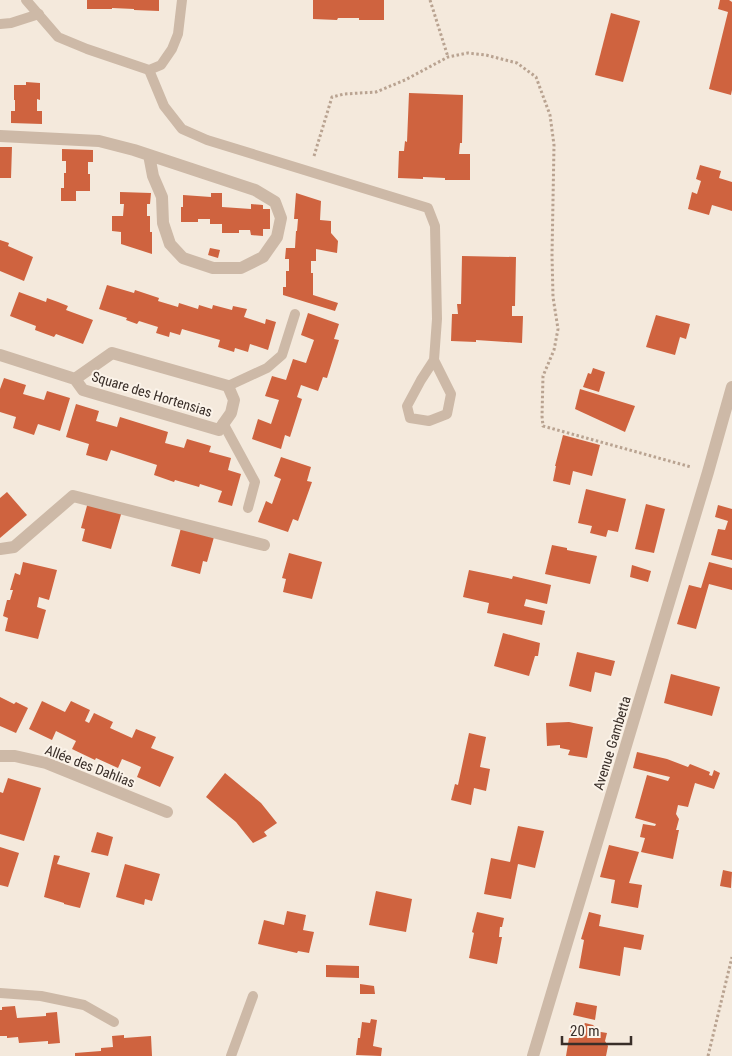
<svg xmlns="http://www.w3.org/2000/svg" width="732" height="1056" viewBox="0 0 732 1056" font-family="'Roboto Condensed',sans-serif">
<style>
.building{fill:#cf633f}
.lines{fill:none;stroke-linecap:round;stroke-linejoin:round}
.path{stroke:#b9a391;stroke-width:3;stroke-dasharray:2.5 2.5;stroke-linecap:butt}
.service{stroke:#cdb9a7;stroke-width:10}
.minor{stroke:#cdb9a7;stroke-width:12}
.labels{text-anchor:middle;stroke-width:4;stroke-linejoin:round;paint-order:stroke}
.street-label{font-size:14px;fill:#392e28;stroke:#fbf3e9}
</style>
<rect width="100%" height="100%" fill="#f4e9dc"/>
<g class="building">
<path d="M87,0H159V11L134,10V9L112,8V9H87Z"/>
<path d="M313,0H384V20H359V18H338L337,20L313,19Z"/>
<path d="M720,0H729L732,2V90L731,95L709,89L728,12L718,9Z"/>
<path d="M611,13L640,21L623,82L595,75Z"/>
<path d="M26,82L40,83V100L37,99V111H42V124L11,123V111H15V100H14V85H26Z"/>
<path d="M409,93L463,95L462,143H460L459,154H470V180H445V178L423,177V179L398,178L399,151H404L405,141L407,142Z"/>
<path d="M0,147H12L11,178H0Z"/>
<path d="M62,149L93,150V162H88V174H90V191H76V201H61V188H64V173H66V161H62Z"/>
<path d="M700,165L721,171L719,178L732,182V211L712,205L709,215L688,209L692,192L697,194L701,181L696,179Z"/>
<path d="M120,192L151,193L150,204H147V216H150V232H152V254L121,244V232L112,231V216H123L124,204H120Z"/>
<path d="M211,193H222V207L251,209V204L263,205V209H270V229H263V236L251,235L250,230H239V233H222V224H210V219H198V222H181V207H183V195L211,197Z"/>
<path d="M296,193L321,201L320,220L331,221V233L338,241L337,253L316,249V261H311V273H313V295L338,303L335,311L283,295V287H286V271H289V259H285L286,248H295L296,231H297L298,219H294Z"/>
<path d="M0,240L9,243L8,246L33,257L24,281L0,271Z"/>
<path d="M210,248L220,250L218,258L208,255Z"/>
<path d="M462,256L516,257L515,306H512V316H523L522,343L476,340V342L451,341L452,314H458L457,304H461Z"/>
<path d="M107,285L134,293L135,290L159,298L158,301L178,307L179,303L198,309L199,305L212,309L213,305L232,310L233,306L247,309L244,317L265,324L266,319L276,322L268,350L250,344L248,352L235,348L234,352L218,347L220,340L182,329L180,335L170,332L169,337L156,333L158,327L139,321L137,324L126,320L127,318L99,309Z"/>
<path d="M19,292L46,302L47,298L58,302L68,306L66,310L93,320L83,344L56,334L54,337L35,330L36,326L10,316Z"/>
<path d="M308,313L339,324L334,339L339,340L327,378L323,377L318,391L301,385L297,397L302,399L290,437L285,435L281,449L252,439L258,419L271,424L279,400L265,396L272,376L286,380L293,359L306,363L314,340L301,335Z"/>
<path d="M656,315L690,324L686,339L680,337L675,355L646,347Z"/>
<path d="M593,368L605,372L599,392L583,387L588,373L591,374Z"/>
<path d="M4,378L26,385L23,394L44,400L47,391L70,398L60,431L38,424L34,435L13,428L16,417L0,412V389Z"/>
<path d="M580,389L635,406L625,432L575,409Z"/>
<path d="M76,404L99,411L96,421L117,427L120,417L168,432L165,443L184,448L187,439L211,446L209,452L231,458L228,470L241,474L232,506L218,502L222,491L200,484L199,487L175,480L174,482L154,475L157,465L111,450L107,461L86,455L89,444L66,437Z"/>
<path d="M563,435L600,445L592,476L573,471L570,485L553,481L556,466H555Z"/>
<path d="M281,457L311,467L307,481L312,482L298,521L293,519L288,532L258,522L266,501L272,504L281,479L274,476Z"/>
<path d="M586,489L626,499L618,532L608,530L606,537L590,533L592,526L578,523Z"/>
<path d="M7,492L27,515L0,538V498Z"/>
<path d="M88,502L122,511L111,549L82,541L85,529L81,528Z"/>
<path d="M646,504L665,509L654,553L635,549Z"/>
<path d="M718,505L732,509V560L711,555L718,529L725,530L728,521L715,517Z"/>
<path d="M181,528L214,537L207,562L203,561L200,574L171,566Z"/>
<path d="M552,545L567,548V550L597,556L590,584L545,574Z"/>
<path d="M289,553L322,562L312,599L283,592L286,579L282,578Z"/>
<path d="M23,562L57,570L49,600L39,597L37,607L46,610L38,639L5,631L8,618L3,616L7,600H10L13,590H10L15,573L20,575Z"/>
<path d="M709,562L732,568V590L709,584L696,629L677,624L689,585L701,588Z"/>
<path d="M632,565L651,571L648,582L630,577Z"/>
<path d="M469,570L512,579L513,576L551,585L547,604L526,599L524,606L545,611L542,625L487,613L489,603L463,597Z"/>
<path d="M503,633L540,643L538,656H535L529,676L494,666Z"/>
<path d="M577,652L615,661L611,676L595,672L591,692L569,686Z"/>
<path d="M671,674L720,687L712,716L664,703Z"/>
<path d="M0,697L14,704L16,702L28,708L16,733L0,726Z"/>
<path d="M42,701L65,712L71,701L90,710L85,721L89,723L94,713L113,722L110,728L132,738L136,729L156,737L151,748L174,757L160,787L137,777L141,767L132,763L122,759L118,768L96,758L95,760L72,749L76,741L56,731L52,740L29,729Z"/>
<path d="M569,722L593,727L587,758L568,755L570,750L560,748V745L547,746L546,723Z"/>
<path d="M469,733L486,737L480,767L490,769L486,791L474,788L471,805L451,800L455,784L458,785Z"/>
<path d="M637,752L667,759L688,767L690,764L710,772L709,775L712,776L714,770L720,773L714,789L695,783L688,807L678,805L676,814L679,819L676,830H679L673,859L641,852L645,838L640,837L643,824L655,826L656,824L635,818L647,775L668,781L670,777L633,768Z"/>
<path d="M225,773L261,803L277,823L264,832L267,836L253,843L236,822L206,797Z"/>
<path d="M8,778L41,788L24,841L0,834V792L3,793Z"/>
<path d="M518,826L544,831L535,868L518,864L511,899L484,894L491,858L510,862Z"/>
<path d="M97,832L113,837L108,856L91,852Z"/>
<path d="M609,845L639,852L629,883L642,885L638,908L611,903L615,880L600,877Z"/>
<path d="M0,847L19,853L8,887L0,885Z"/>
<path d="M54,855L60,856L57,864L90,873L80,908L64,904V903L44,897Z"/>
<path d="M125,864L160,874L152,901L145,899L144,905L116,897Z"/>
<path d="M723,870L732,872L731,888L720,886Z"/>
<path d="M376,891L412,899L406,932L369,925Z"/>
<path d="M287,911L306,915L303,930L314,932L309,953L298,951L297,953L258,944L264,920L284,925Z"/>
<path d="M477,912L504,918L502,927H500L499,937H502L497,964L469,958L474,933L472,932Z"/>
<path d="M589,912L601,915L599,926L644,935L641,950L624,947L620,976L579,968L584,940L581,939Z"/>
<path d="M326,965L359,966V978L326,977Z"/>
<path d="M360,984L374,986L375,994H360Z"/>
<path d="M576,1002L597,1006L595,1020L573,1015Z"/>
<path d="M15,1006L17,1018L46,1016V1013L57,1012L60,1043L48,1044V1041L19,1043L18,1037L7,1038V1036H0V1010H2V1007Z"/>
<path d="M371,1019L377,1020L373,1046L382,1048L381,1056L356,1055L358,1038H360L362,1022L370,1023Z"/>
<path d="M585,1023L593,1025L596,1028L595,1031L607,1033L605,1041L608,1046L606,1056H566L571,1026L582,1028Z"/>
<path d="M124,1035V1038L151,1036L152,1056H75V1053L101,1051V1048L113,1047L112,1036Z"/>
</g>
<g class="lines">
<g class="path">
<path d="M430,0L448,57"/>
<path d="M314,156L332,97L344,94L376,92L405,80L448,57L468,53L486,55L517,63L536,77L550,115L554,145L552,255L553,297L558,329L554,350L543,376L542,416L543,426L691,467"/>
<path d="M708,1056L732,957"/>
</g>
<g class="service">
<path d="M26,0L58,37L87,49L149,70L161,65L172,49L178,34L182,0"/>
<path d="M0,24L11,23L39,14"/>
<path d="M149,70L164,106L182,129L207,140L428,208L435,226L437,319L434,360L421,380L407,406L410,418L429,421L447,414L451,394L434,360"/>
<path d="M228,386L267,368L282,355L295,314"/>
<path d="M223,423L255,482L248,508"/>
<path d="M0,993L41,996L84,1005L114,1022"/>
<path d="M231,1056L253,996"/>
</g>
<g class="minor">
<path d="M0,136L99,141L134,150L255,190L275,202L281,218L277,237L263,257L241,268H213L183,258L170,244L163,223L162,197L153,176L149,155"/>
<path d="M0,355L75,379L83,390L219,430L231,413L234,400L228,386L112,353L75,379"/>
<path d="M0,549L14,547L73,496L264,545"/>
<path d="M0,756H15L46,763L167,812"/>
<path d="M533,1056L708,472L732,387"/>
</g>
</g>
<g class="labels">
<g class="street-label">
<text transform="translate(152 394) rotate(17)" y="5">Square des Hortensias</text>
<text transform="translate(612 743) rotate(-73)" y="5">Avenue Gambetta</text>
<text transform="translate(90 766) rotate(21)" y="5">Allée des Dahlias</text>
</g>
</g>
<path d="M562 1036v8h69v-8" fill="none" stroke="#392e28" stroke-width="2.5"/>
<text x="570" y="1036" font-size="15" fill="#392e28" stroke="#fbf3e9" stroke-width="4" paint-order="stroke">20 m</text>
</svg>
